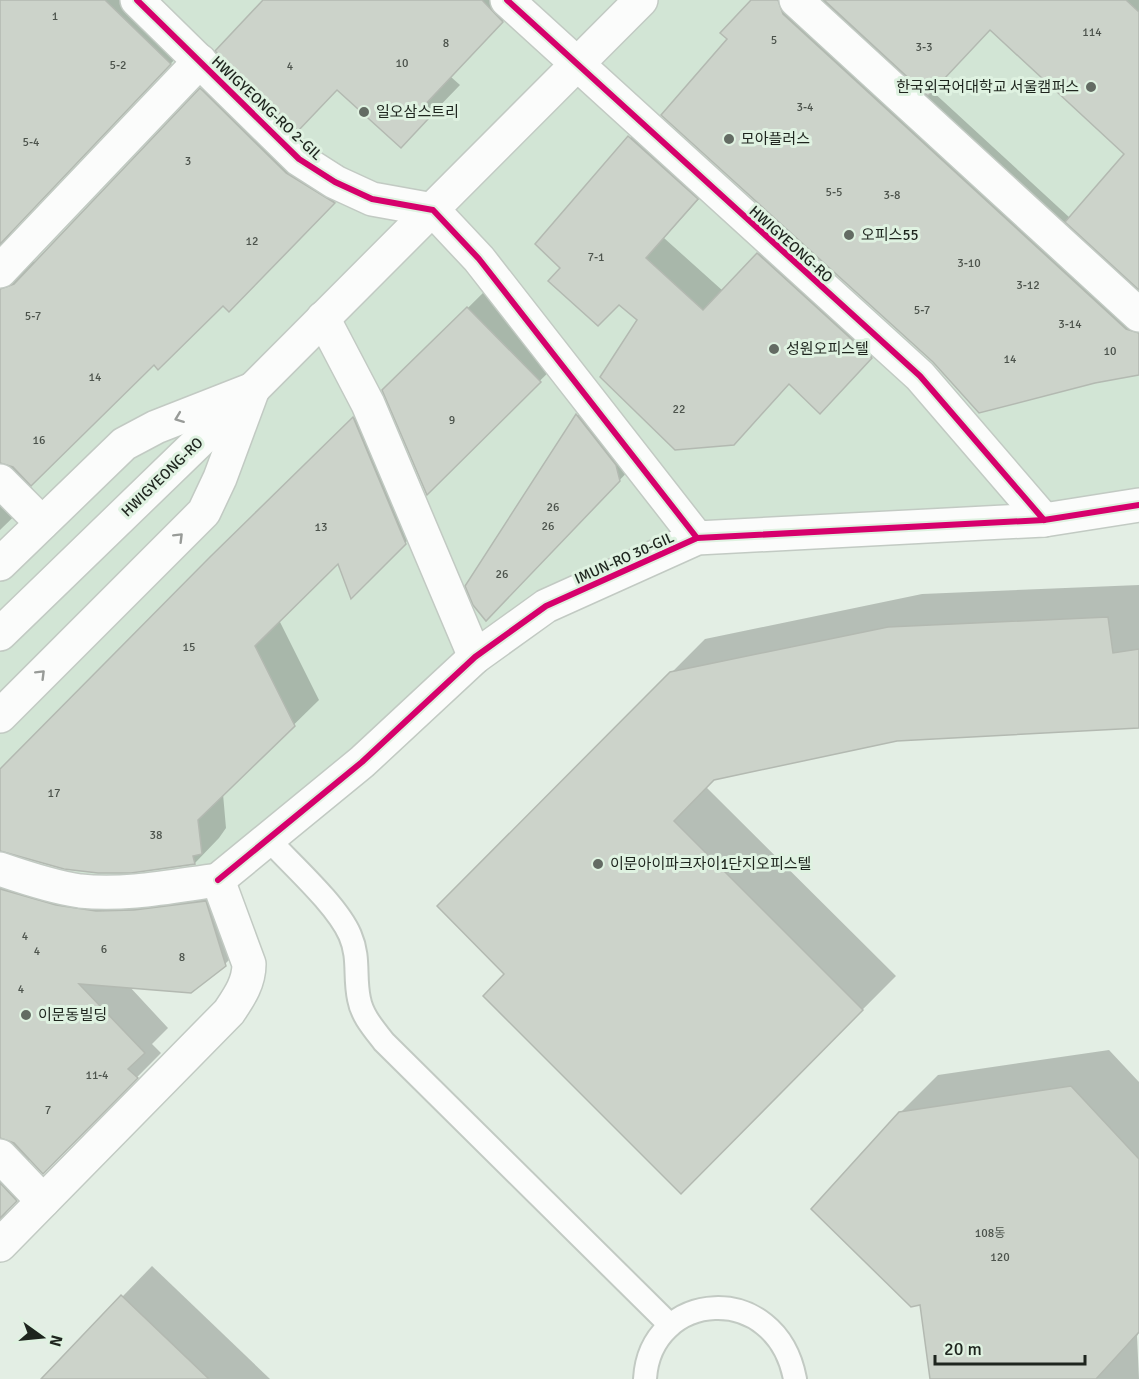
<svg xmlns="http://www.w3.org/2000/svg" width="1139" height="1379" viewBox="0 0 1139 1379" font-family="Signika,'Noto Sans KR',sans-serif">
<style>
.built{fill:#d2e5d5}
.shadow{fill:#0003;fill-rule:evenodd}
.building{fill:#ccd3ca;stroke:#b3b9b1;stroke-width:1.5}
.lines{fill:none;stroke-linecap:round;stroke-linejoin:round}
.service-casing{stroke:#c2cac3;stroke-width:26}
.minor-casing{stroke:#c2cac3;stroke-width:36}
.tertiary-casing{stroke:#c2cac3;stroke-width:36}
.secondary-casing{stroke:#c2cac3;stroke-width:36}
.service{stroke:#fbfcfb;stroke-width:22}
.minor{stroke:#fbfcfb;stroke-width:33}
.tertiary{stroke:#fbfcfb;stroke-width:33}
.secondary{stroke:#fbfcfb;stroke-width:33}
.cycleway-casing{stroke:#dff2e1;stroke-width:10}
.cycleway{stroke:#d6006c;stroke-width:6}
.oneway{stroke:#989b98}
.poi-dot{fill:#636b63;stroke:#dff2e1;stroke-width:2}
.labels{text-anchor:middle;stroke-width:6;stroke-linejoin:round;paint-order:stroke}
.number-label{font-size:12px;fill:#4c534c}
.poi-label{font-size:15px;fill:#1e251e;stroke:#dff2e1;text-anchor:start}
.street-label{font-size:15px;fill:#1e251e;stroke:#dff2e1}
</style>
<rect width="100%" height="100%" fill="#e3eee4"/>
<path class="built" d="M0,0H1139V489L1044,520L697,538L475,658L218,880L148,890L0,869Z"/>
<g class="shadow">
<path d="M0,0H157L196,37L12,231L7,240L22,264L38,261L227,64L312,147L359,176L254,285L223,304L154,363L30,485L37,494L0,530Z"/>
<path d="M265,0H523L451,77L460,85L401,146Z"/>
<path d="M753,0H1139V373L729,39ZM991,29L1127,154L1070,218L931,90Z"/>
<path d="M649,117L717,179L664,238L723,291L777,234L890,337L839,392L790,383L734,443L639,320L619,303L562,268L537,244Z"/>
<path d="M492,284L564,357L427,492L384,391Z"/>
<path d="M379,394L430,518L351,597L338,561L279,620L319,700L223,794L226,828L219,838L195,863L8,852L11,857L92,884L230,877L250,939L225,964L129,986L168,1028L152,1044L161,1053L43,1172L30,1159L28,1161L41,1175L11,1205L0,1223V770L236,532Z"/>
<path d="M594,399L636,463L503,602L467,587L578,415Z"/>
<path d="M1139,585V727L897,739L714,779L706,787L896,976L681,1192L506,974L439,906L705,639L922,594Z"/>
<path d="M1109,1050L1139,1082V1333L1137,1336L1139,1379H932L900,1113L938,1075Z"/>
<path d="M152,1266L270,1379H43Z"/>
</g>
<g class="building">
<path d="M0,0H105L171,64L0,244Z"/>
<path d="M263,0H482L503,22L420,110L429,118L401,148L337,90L298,131L215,51Z"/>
<path d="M751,0H778L783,14L1126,329L1139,333V375L1095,383L979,413L933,362L661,115L727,39L720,33Z"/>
<path d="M824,0H1126L1139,12V290L1065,222L1124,154L990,30L928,96Z"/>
<path d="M200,88L286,173L335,203L229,312L223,306L158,370L154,365L31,486L13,467L0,463V289L14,284Z"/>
<path d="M628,136L698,199L646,258L703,310L757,253L872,358L820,414L789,384L734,445L675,450L600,377L637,320L619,305L598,326L548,281L560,268L535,244Z"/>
<path d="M467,307L541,382L427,495L382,390Z"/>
<path d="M576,414L616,465L620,481L486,621L473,605L465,586Z"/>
<path d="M353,417L406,544L351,599L338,564L255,646L295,726L198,820L202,854L193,856L195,864L131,873H98L64,869L0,851V769L210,557Z"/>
<path d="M1108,617L1113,653L1139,649V728L897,741L714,780L674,821L863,1010L681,1194L483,996L504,974L437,906L670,672L888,627Z"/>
<path d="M0,889L56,905L96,911L134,910L206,901L226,966L191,993L79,984L145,1053L128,1069L138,1078L43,1174L14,1143L0,1138Z"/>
<path d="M1071,1086L1139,1159V1332L1096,1379H930L920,1305L911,1307L811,1209L899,1112Z"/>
<path d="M0,1183L17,1201L0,1218Z"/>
<path d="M121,1295L209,1379H41Z"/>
</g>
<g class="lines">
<defs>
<g id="service">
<path d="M269,840C292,865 337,905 350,935C360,958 354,976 359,999C362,1016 374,1029 384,1042L670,1325"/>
<path d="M645,1379C650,1290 776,1279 795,1379"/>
</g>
<g id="minor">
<path d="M137,0L299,159L335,182L372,199L433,210L479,259L697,538"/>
<path d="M507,0L920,376L1044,520"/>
<path d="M796,0L1139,315"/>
<path d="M0,271L200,61"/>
<path d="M323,318L368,404L475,657"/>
<path d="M0,481L42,523"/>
<path d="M0,869C26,878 53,887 80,891C126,896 173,886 218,880"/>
<path d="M218,880L362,762L475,657L546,606L697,538L1044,520L1139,505"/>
<path d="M0,1156L43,1201"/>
<path d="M0,1245L229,1012C239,997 249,983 249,964L218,880"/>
</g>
<g id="tertiary">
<path d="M0,564L124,444L156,427L253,389"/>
<path d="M0,716L204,512L220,478L253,389"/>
</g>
<path id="secondary" d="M0,634L253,389L641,0"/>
</defs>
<use href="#service" class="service-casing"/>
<use href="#minor" class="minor-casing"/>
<use href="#tertiary" class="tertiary-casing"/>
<use href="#secondary" class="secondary-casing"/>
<use href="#service" class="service"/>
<use href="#minor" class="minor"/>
<use href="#tertiary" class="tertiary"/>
<use href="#secondary" class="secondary"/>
<defs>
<g id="cycleway">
<path d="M137,0L299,159L335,182L372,199L433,210L479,259L697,538"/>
<path d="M507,0L920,376L1044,520"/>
<path d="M218,880L362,762L475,657L546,606L697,538L1044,520L1139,505"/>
</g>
</defs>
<use href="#cycleway" class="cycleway-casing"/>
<use href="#cycleway" class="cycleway"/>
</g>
<defs><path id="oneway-chevron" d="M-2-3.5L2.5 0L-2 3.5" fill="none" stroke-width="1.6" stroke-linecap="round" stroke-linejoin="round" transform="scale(1.5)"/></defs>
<g class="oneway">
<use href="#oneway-chevron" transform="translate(179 418) rotate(159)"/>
<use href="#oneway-chevron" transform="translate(179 537) rotate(-45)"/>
<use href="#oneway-chevron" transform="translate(41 674) rotate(-45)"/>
</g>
<g class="poi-dot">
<circle cx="1091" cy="87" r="6"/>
<circle cx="364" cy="112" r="6"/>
<circle cx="729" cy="139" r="6"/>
<circle cx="849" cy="235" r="6"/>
<circle cx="774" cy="349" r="6"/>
<circle cx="598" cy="864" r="6"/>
<circle cx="26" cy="1015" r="6"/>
</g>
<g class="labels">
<g class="number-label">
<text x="55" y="20">1</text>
<text x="1092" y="36">114</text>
<text x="774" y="44">5</text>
<text x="446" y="47">8</text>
<text x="924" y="51">3-3</text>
<text x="402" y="67">10</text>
<text x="118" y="69">5-2</text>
<text x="290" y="70">4</text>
<text x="805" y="111">3-4</text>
<text x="31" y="146">5-4</text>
<text x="188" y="165">3</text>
<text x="834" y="196">5-5</text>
<text x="892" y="199">3-8</text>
<text x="252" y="245">12</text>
<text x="596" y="261">7-1</text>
<text x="969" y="267">3-10</text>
<text x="1028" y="289">3-12</text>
<text x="922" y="314">5-7</text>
<text x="33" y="320">5-7</text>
<text x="1070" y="328">3-14</text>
<text x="1110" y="355">10</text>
<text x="1010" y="363">14</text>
<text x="95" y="381">14</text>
<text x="679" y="413">22</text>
<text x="452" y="424">9</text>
<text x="39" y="444">16</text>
<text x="553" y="511">26</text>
<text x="548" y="530">26</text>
<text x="321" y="531">13</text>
<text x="502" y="578">26</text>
<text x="189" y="651">15</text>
<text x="54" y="797">17</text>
<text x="156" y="839">38</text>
<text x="25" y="940">4</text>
<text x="104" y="953">6</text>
<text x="37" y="955">4</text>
<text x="182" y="961">8</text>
<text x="21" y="993">4</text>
<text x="97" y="1079">11-4</text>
<text x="48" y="1114">7</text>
<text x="990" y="1237">108동</text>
<text x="1000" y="1261">120</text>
</g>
<g class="poi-label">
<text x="1079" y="92" text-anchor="end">한국외국어대학교 서울캠퍼스</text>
<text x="376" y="117">일오삼스트리</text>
<text x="741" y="144">모아플러스</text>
<text x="861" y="240">오피스55</text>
<text x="786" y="354">성원오피스텔</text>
<text x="610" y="869">이문아이파크자이1단지오피스텔</text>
<text x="38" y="1020">이문동빌딩</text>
</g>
<g class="street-label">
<text transform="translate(267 108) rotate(43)" y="5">HWIGYEONG-RO 2-GIL</text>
<text transform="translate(791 244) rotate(42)" y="5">HWIGYEONG-RO</text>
<text transform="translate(162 477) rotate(-44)" y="5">HWIGYEONG-RO</text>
<text transform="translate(624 558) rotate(-24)" y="5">IMUN-RO 30-GIL</text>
</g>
</g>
<g transform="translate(42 1337) rotate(105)" stroke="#dff2e1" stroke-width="4.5" paint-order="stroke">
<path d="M0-4.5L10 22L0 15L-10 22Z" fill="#1e251e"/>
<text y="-9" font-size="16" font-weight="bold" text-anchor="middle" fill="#1e251e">N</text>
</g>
<path d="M935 1355v9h150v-9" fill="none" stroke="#1e251e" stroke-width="3"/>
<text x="944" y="1355" font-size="18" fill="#1e251e" stroke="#dff2e1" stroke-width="4.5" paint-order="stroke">20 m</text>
</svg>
